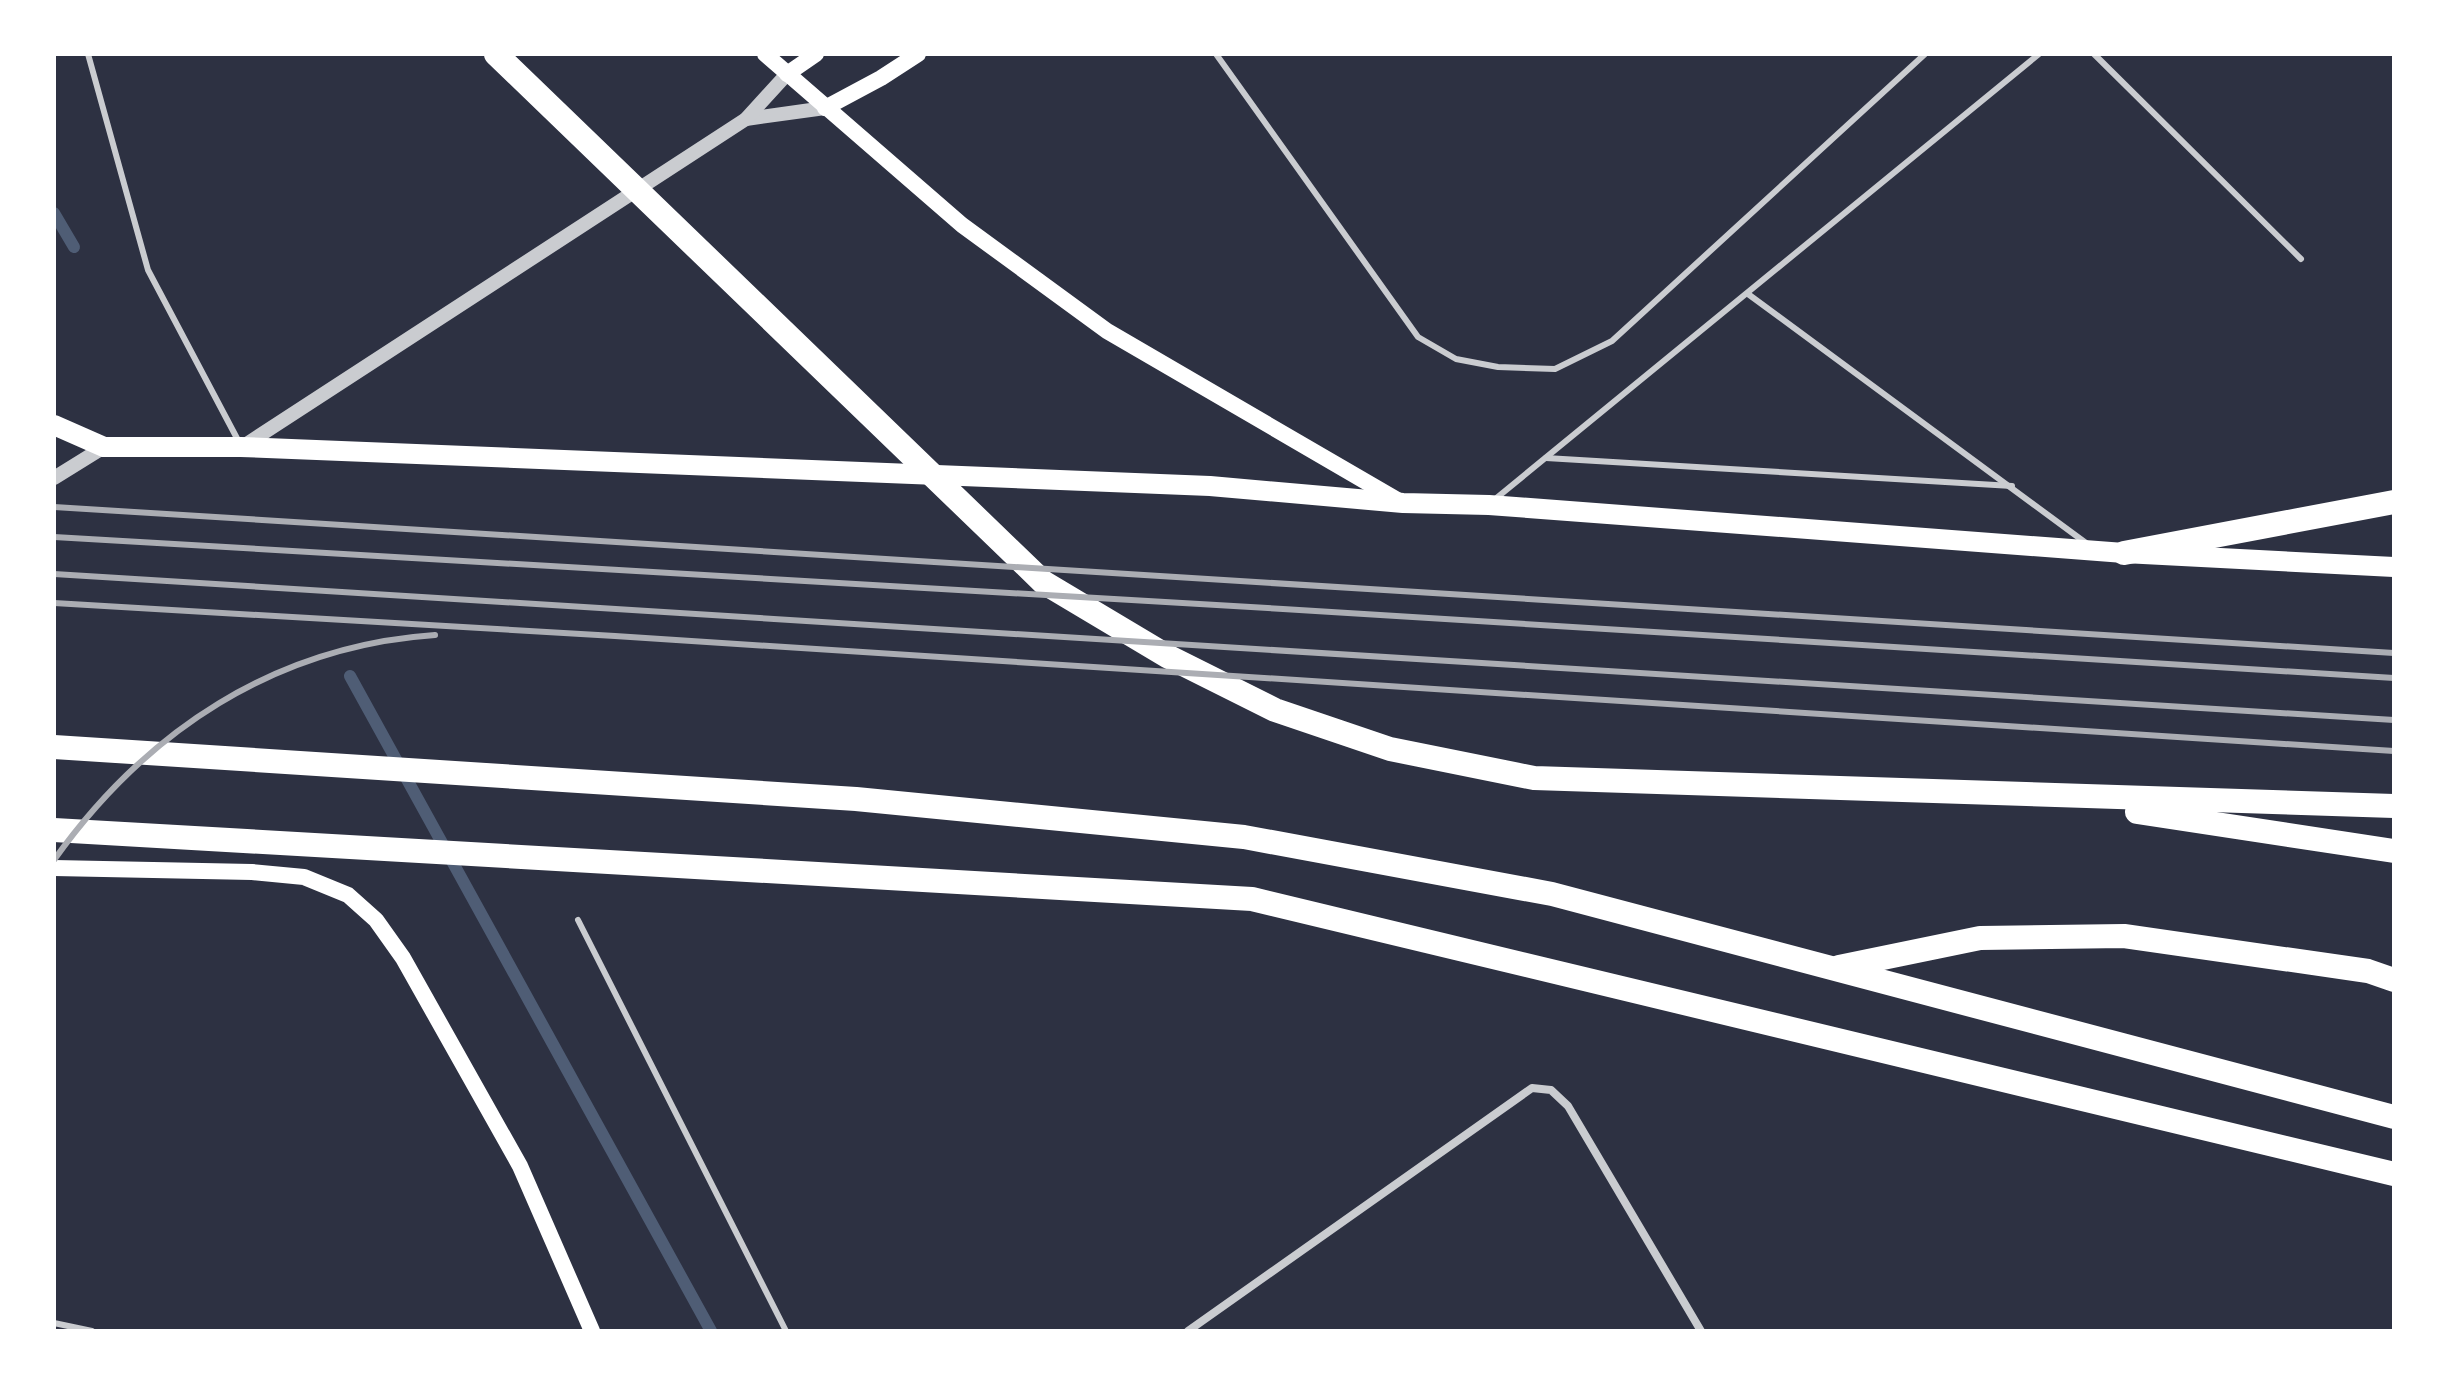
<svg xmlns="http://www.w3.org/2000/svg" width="2448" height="1385" viewBox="0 0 2448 1385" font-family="Jost,sans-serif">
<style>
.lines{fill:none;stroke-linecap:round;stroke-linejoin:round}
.stream{stroke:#4f5d75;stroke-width:12}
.service{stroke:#caccd0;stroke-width:6}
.minor{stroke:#caccd0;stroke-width:8}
.tertiary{stroke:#caccd0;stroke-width:14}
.secondary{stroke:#fff;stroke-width:16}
.primary{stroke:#fff;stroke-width:20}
.motorway{stroke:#fff;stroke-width:24}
.rail{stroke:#abadb3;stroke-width:6}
</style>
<rect width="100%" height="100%" fill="#2d3142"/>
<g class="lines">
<g class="stream">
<path d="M54,213L74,247"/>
<path d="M350,676L711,1331"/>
</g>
<g class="service">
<path d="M88,54L148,270L240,444"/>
<path d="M1216,54L1418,337L1456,359L1498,367L1555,369L1612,341L1925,54"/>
<path d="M2094,54L2301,259"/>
<path d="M1748,294L2086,543"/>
<path d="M1546,458L2012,486"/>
<path d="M1494,500L2039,54"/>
<path d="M578,920L786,1331"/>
<path d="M54,1323L92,1331"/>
</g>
<path class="minor" d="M1188,1331L1532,1088L1551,1090L1568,1106L1701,1331"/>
<g class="tertiary">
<path d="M746,119L825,108"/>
<path d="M242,447L746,119L787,74"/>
<path d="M54,478L104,447"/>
</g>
<g class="secondary">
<path d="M765,54L962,225L1107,331L1399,501"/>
<path d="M787,74L816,54"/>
<path d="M825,108L881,78L918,54"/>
<path d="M54,868L252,872L304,877L348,895L376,920L403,958L520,1166L592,1331"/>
</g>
<path class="primary" d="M54,425L104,447H241L1210,486L1403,503L1489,505L2124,553L2394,567"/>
<g class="motorway">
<path d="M496,54L1043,582L1167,656L1275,710L1390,749L1534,778L2394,806"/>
<path d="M2124,553L2394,502"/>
<path d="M54,747L856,799L1244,837L1552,894L2394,1117"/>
<path d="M2137,812L2394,851"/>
<path d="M54,830L1252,899L2394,1174"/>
<path d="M1839,967L1980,938L2124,936L2368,971L2394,980"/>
</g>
<g class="rail">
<path d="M54,507L2394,653"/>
<path d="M54,537L1283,609L2394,678"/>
<path d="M54,574L2394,720"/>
<path d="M54,603L615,636L2394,751"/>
<path d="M54,860C146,731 275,646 435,635"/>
</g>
</g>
<rect width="2448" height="1385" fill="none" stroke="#ffffff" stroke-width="112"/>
</svg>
